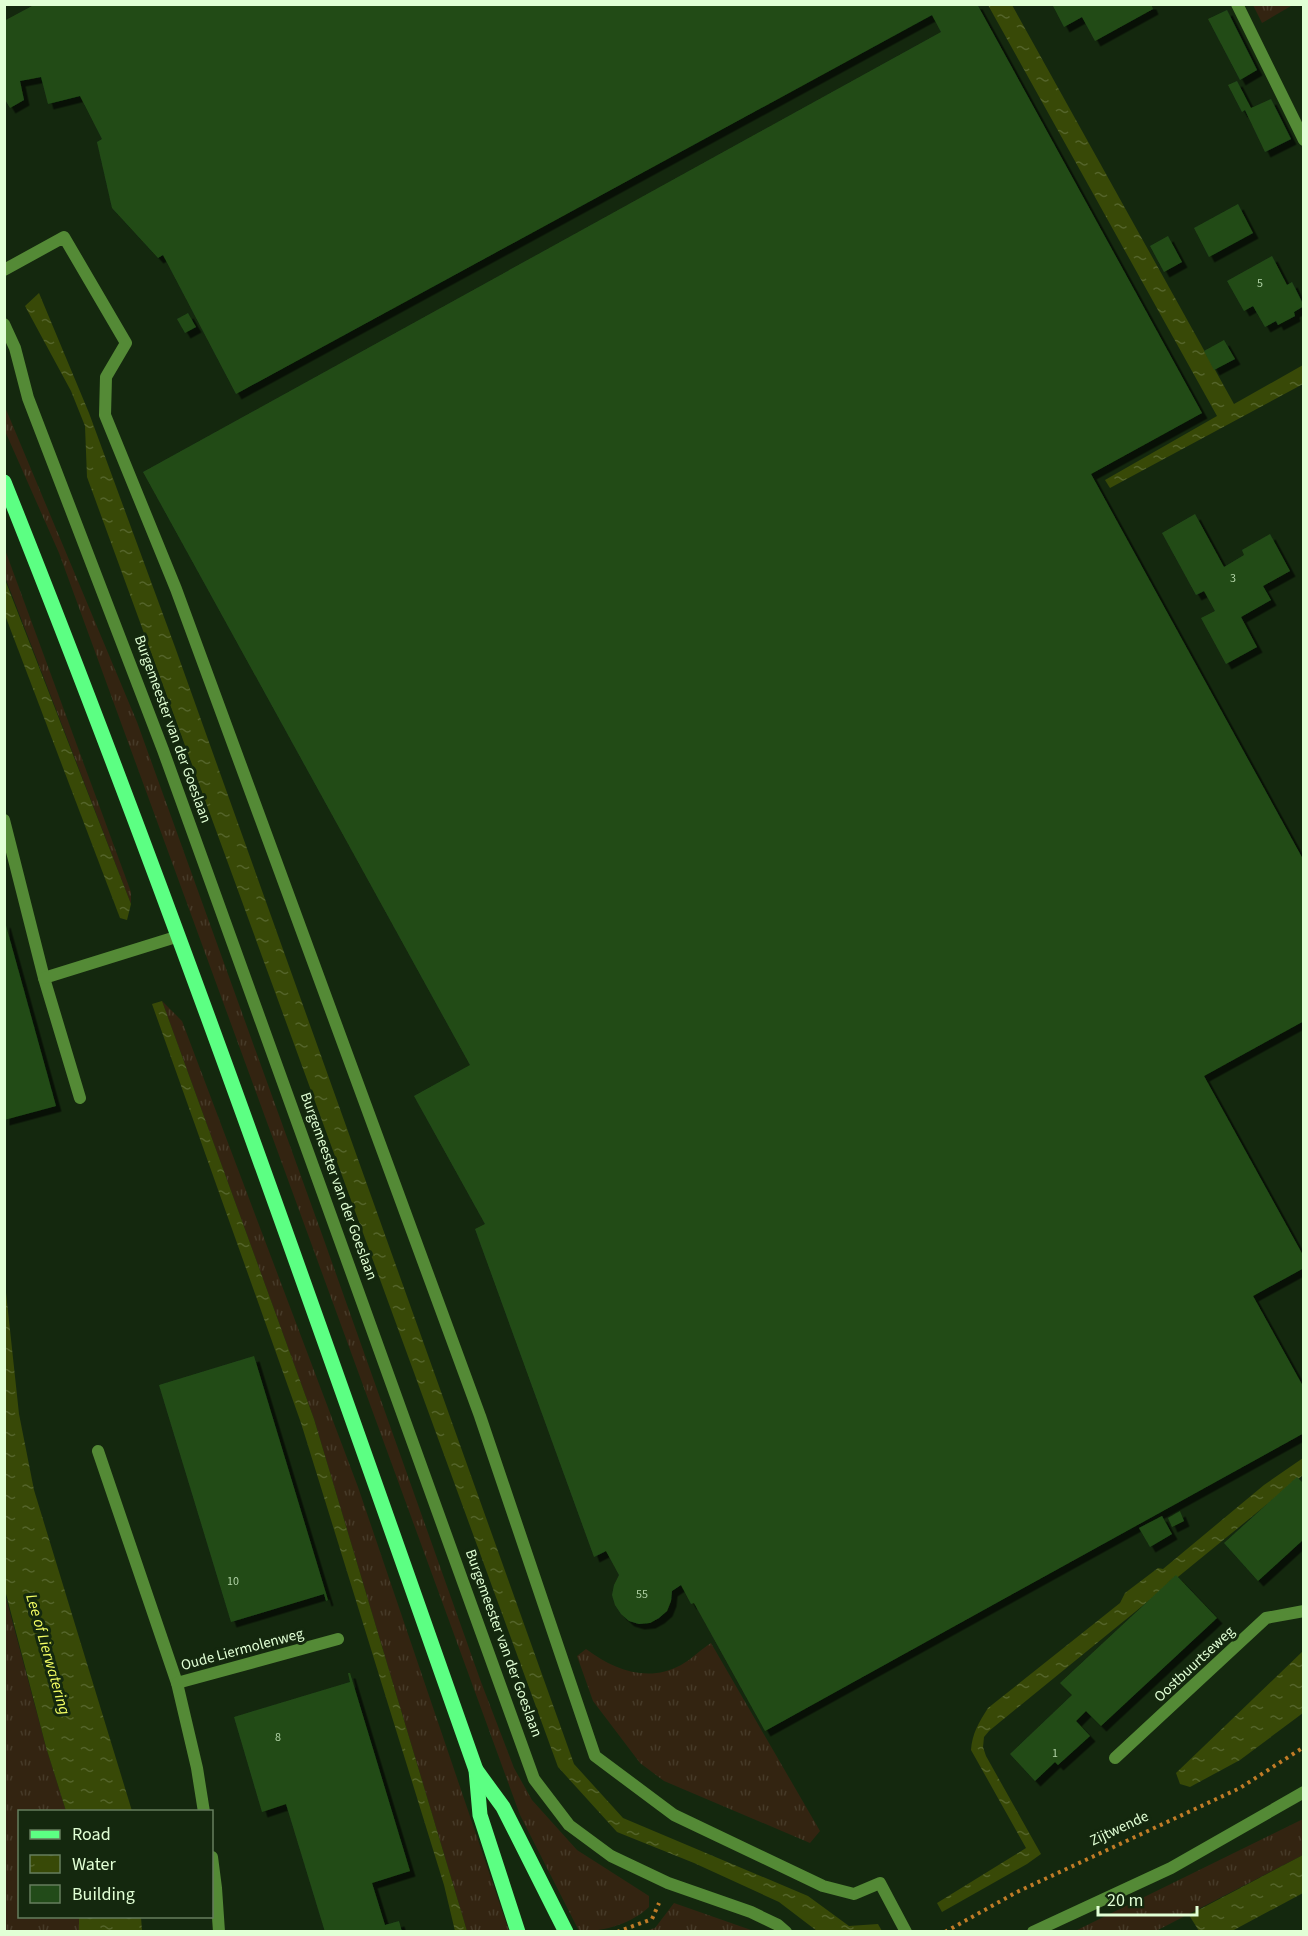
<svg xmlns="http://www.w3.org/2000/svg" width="1308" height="1936" viewBox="0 0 1308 1936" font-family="'Source Sans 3',sans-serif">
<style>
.grass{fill:url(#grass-tufts)}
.water{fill:url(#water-ripples)}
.building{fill:#224b19;filter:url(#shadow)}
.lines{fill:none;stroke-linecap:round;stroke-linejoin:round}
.path{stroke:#c17c27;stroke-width:4;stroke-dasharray:3 4.5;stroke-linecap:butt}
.service{stroke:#548a36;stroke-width:12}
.minor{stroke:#548a36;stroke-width:12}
.tertiary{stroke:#548a36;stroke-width:12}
.primary{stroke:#5cff83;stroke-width:15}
.labels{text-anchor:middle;stroke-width:6;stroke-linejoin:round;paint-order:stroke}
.number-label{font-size:12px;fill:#b1d2a6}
.street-label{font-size:15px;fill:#e1ffd5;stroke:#14280e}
.water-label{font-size:16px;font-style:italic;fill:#f4ff63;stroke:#14280e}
</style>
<defs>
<pattern id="grass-tufts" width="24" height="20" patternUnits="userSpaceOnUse" patternTransform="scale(1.5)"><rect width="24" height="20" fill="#332411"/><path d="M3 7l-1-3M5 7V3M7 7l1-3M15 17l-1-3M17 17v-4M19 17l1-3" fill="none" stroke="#463a28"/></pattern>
<pattern id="water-ripples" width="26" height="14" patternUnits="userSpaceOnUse" patternTransform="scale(1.5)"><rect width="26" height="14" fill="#384907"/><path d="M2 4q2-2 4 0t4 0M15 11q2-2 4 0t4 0" fill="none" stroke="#54642a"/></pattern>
<filter id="shadow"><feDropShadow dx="5.5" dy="5.5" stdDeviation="0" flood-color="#0009"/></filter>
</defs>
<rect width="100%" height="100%" fill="#14280e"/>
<g class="grass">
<path d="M1290,5L1291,6L1262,23L1253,5Z"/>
<path d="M5,407L137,722L324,1240L481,1682L514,1768L532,1800L577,1850L649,1896V1907C631,1924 603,1932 579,1931L520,1815L59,553L5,431Z"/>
<path d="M4,547L131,892V904L5,577Z"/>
<path d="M162,1001L182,1021L358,1487L509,1931H467L314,1419Z"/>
<path d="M4,1590L46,1747L66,1811L20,1812V1916L79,1917V1931H5Z"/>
<path d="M711,1643L820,1831L810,1843L664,1781L640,1763L593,1701L577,1656L586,1649C614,1670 648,1683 681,1665C692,1659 701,1649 711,1643Z"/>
<path d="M1303,1819V1855L1156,1931L1073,1932Z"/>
<path d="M674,1903L751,1930L753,1931H644L655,1928Z"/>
</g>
<g class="water">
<path d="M988,5H1012L1234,404L1303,365V384L1110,488L1105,480L1217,416Z"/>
<path d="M39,293L89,413L175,647L574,1764L623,1818L808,1896L849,1926L878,1924L882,1931H817L779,1902L694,1863L617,1832L558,1767L87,477L85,426L71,391L25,306Z"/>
<path d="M4,577L131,904L127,920L120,918L5,615Z"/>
<path d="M162,1001L314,1419L467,1931H455L444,1885L301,1423L152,1004Z"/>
<path d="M4,1274L19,1414L34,1490L132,1811H66L46,1747L5,1590Z"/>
<path d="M1303,1458V1475L989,1731L984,1737L983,1747L986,1756L1041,1854L1027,1864L942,1912L937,1903L1026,1848L971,1750C972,1734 979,1722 988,1708L1120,1603L1125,1593L1158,1568L1163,1569L1264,1485Z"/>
<path d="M1303,1651V1713L1240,1760L1190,1787L1180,1784L1176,1773Z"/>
<path d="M1303,1855V1893L1232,1931H1199L1189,1915Z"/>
<path d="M79,1917H141L142,1931H79Z"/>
</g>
<g class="building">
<path d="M31,4H977L1202,413L1091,474L1304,861V1021L1204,1076L1304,1257V1268L1253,1296L1304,1388V1433L765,1731L694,1603L691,1604L681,1585L672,1591L671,1601L667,1611L659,1618L650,1623L639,1624L629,1621L621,1614L615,1605L612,1595L614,1585L619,1575L606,1551L594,1557L475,1229L485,1224L414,1096L470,1065L143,472L941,32L932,15L236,394L163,255L158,258L112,208L97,142L102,139L80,96L48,104L41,77L20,81L24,100L10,108L4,98V21L32,6Z"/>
<path d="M1052,4H1151L1153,9L1095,41L1082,17L1064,27Z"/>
<path d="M1227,10L1257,70L1240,80L1208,19Z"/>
<path d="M1237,81L1251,108L1271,99L1291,139L1265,152L1245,110L1242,112L1228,85Z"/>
<path d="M1238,204L1253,233L1209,257L1194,228Z"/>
<path d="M1168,236L1182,262L1164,272L1150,246Z"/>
<path d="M1272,256L1287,285L1292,282L1304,306L1294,312L1295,316L1278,325L1276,321L1265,327L1253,306L1244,311L1227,281Z"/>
<path d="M188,313L196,327L185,333L177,319Z"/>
<path d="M1224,340L1235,359L1214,370L1204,351Z"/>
<path d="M1195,514L1224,567L1244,555L1242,550L1270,534L1290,571L1263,586L1271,600L1241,617L1257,647L1226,664L1201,618L1215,611L1204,591L1196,595L1162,533Z"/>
<path d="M5,922L56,1106L4,1120V923Z"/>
<path d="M254,1356L328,1600L326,1601L324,1594L231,1622L159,1385Z"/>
<path d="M1297,1477L1304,1484V1539L1258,1581L1224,1543Z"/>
<path d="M1180,1511L1184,1521L1172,1527L1168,1518Z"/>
<path d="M1162,1516L1172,1534L1150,1547L1139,1528Z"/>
<path d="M1176,1575L1217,1618L1101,1726L1086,1711L1076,1721L1090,1736L1058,1765L1055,1762L1035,1781L1010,1754L1072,1695L1060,1683Z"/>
<path d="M348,1673H350L410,1871L372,1883L385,1925L399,1921L402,1932H325L286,1804L262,1812L234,1717L350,1682Z"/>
</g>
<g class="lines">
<g class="path">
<path d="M617,1932L652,1919L659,1903"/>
<path d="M945,1932L1017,1892L1240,1788L1304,1747"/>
</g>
<g class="service">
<path d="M4,270L64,237L126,343L106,377L105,415L176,589L480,1416L595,1756L674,1815L823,1886L854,1894L880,1883L906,1932"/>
<path d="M4,820L44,978L80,1098"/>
<path d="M44,978L179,936"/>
<path d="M98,1451L177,1683"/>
<path d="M1115,1758L1266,1618L1304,1611"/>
</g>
<g class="minor">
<path d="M1237,4L1304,140"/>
<path d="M4,324L15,348L28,398L163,750L534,1779L569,1825L611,1856L668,1883L751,1912L778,1925L786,1932"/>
<path d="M204,1812L197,1768L177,1683L338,1639"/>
<path d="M212,1857L216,1888L219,1932"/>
</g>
<path class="tertiary" d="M1033,1932L1171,1868L1304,1792"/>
<g class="primary">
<path d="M4,482C174,907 324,1339 476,1770L480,1815L518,1932"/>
<path d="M476,1770L503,1807L566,1932"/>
</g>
</g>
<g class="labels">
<g class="number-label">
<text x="1260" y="287">5</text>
<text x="1233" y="582">3</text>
<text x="233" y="1585">10</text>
<text x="642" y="1598">55</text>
<text x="278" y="1741">8</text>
<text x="1055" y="1757">1</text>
</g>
<g class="street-label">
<text transform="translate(173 729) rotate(70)" y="5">Burgemeester van der Goeslaan</text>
<text transform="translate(339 1186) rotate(70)" y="5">Burgemeester van der Goeslaan</text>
<text transform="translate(504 1643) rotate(70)" y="5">Burgemeester van der Goeslaan</text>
<text transform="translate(242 1649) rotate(-15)" y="5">Oude Liermolenweg</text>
<text transform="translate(1194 1664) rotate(-43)" y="5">Oostbuurtseweg</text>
<text transform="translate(1119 1828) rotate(-25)" y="5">Zijtwende</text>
</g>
<g class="water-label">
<text transform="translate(49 1654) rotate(74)" y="6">Lee of Lierwatering</text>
</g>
</g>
<rect width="1308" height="1936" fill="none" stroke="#e1ffd5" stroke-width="12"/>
<rect x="18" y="1810" width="195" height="108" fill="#14280e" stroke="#667e5e" stroke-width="1.5"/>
<rect x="30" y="1830" width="30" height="9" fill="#5cff83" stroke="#667e5e" stroke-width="1.5"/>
<text x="72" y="1840" font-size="18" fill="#e1ffd5">Road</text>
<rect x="30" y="1855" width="30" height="18" fill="url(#water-ripples)" stroke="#667e5e" stroke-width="1.5"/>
<text x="72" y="1870" font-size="18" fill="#e1ffd5">Water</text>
<rect x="30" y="1885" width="30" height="18" fill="#224b19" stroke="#667e5e" stroke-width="1.5"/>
<text x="72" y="1900" font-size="18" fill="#e1ffd5">Building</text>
<path d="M1098 1906v9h99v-9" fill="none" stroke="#e1ffd5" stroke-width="3"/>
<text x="1107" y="1906" font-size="18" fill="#e1ffd5" stroke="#14280e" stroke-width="4.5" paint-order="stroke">20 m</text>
</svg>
